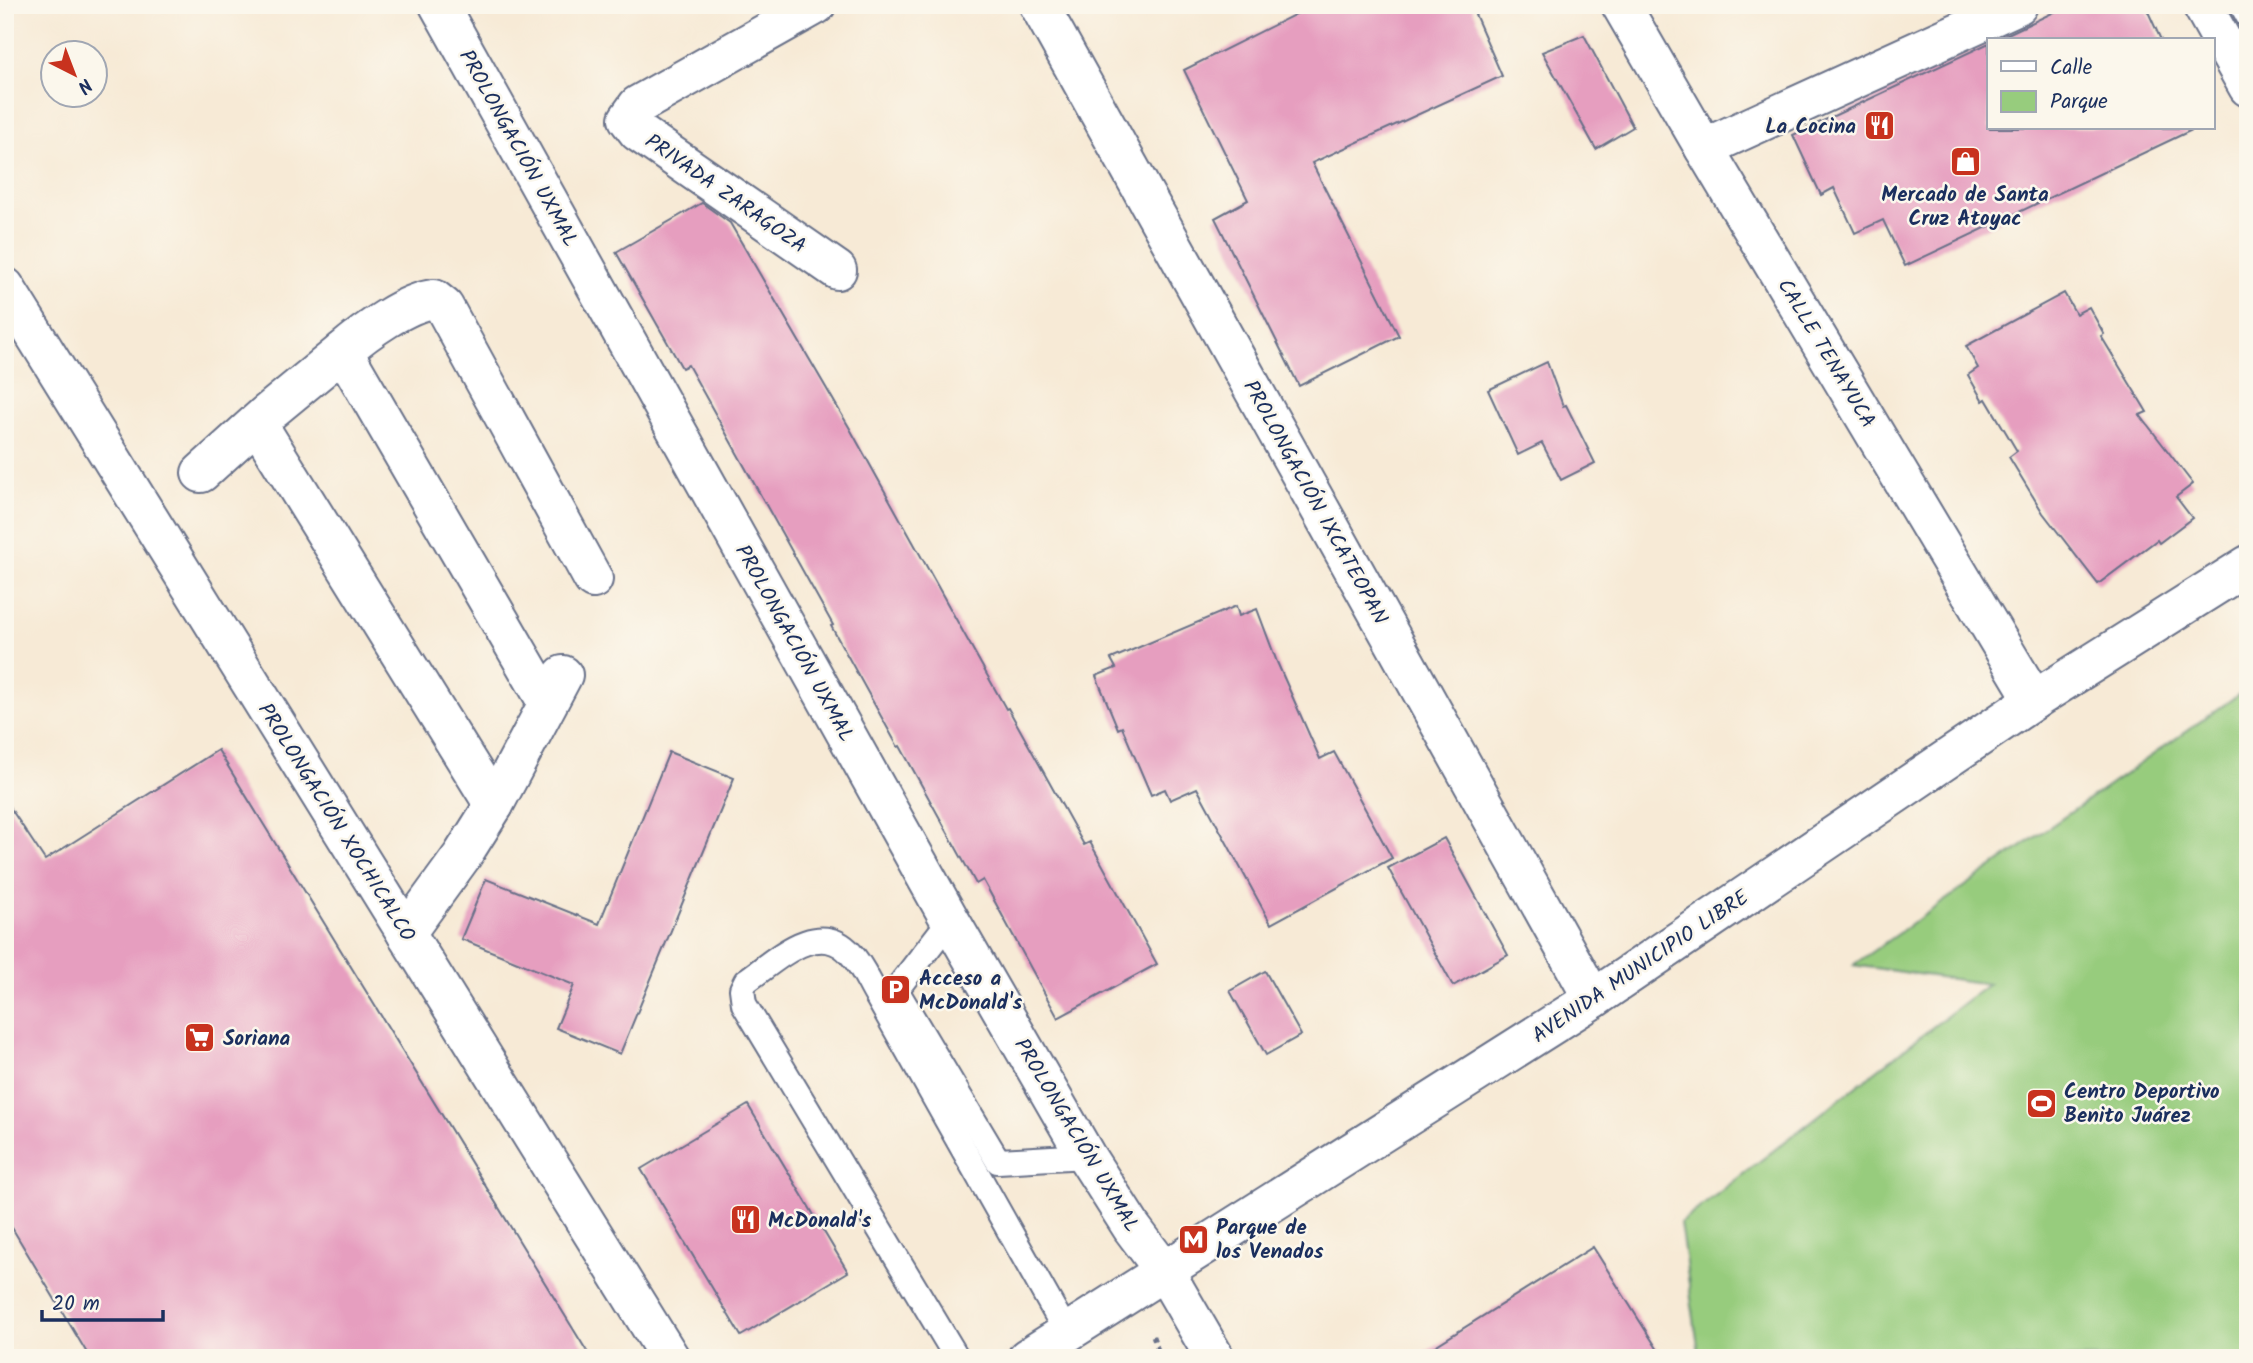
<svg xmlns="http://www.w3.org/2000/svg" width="2253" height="1363" viewBox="0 0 2253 1363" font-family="Kalam,sans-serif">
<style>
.green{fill:#97cc7d;stroke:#597e6e;stroke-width:2}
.building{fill:#e69ebf}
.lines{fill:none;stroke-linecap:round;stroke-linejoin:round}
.lane-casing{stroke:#687088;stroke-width:28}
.street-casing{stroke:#687088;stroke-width:42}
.primary-casing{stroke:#687088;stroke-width:42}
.path{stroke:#687088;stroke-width:4.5;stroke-dasharray:5 5;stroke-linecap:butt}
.lane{stroke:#fff;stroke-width:24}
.street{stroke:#fff;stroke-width:38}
.primary{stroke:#fff;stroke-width:38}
.labels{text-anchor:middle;stroke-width:5;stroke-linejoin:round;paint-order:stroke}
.poi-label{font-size:21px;font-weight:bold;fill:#1b2f5e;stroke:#fbf7ec;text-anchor:start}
.street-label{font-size:21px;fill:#1b2f5e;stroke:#fbf7ec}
</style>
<rect width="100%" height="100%" fill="#fbf7ec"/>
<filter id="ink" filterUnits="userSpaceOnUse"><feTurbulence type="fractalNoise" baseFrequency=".0143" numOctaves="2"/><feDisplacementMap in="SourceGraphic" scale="14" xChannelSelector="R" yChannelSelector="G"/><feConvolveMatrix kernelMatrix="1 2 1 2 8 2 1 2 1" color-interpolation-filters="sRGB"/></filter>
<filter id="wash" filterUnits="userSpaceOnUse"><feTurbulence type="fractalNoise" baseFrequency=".00686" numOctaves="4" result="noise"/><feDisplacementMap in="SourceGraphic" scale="28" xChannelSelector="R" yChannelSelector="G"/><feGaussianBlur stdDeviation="1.57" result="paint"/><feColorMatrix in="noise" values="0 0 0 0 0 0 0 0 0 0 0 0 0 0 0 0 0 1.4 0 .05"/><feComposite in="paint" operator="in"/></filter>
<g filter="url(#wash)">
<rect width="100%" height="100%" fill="#f7ead6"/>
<path class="green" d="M2248,688V1358H1702L1699,1353L1680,1223L1988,984L1853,965Z"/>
<g id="blocks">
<g class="building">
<path d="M1314,5H1471L1502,76L1312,163L1399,336L1299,386L1215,218L1248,200L1184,70Z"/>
<path d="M2069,5H2145L2161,40H1995Z"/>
<path d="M1584,35L1633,127L1596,149L1542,52Z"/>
<path d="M1989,43V128H2196L1905,266L1883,220L1855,233L1834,188L1821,195L1793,135Z"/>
<path d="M702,203L730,223L849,427L1006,709L1008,708L1084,845L1090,842L1157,964L1058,1018L983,880L976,884L900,746L898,747L831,626L833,625L688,365L682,368L616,252Z"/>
<path d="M2064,293L2076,314L2089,307L2104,334L2101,336L2147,412L2140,415L2193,484L2176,497L2192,518L2159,543L2157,540L2098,584L2043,513L2009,457L2017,451L1986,399L1983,401L1968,375L1978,368L1966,346Z"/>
<path d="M1547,362L1563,406L1566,405L1595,463L1561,480L1542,443L1518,455L1488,390Z"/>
<path d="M1236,606L1239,616L1257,609L1277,662L1320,759L1334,752L1392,858L1271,924L1197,788L1170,800L1165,789L1151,795L1122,727L1118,729L1096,676L1116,668L1111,659Z"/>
<path d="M218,750L591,1358H90L5,1216V800L45,860Z"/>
<path d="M669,752L734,778L620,1054L556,1028L574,985L461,939L486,879L599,924Z"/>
<path d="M1444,838L1508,955L1453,986L1388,868Z"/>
<path d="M1265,971L1301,1035L1266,1055L1230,991Z"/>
<path d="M748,1105L848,1272L741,1336L641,1169Z"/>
<path d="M1593,1247L1663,1358H1416Z"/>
</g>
</g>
</g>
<g filter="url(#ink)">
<use href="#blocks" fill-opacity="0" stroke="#687088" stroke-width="2"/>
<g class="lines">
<defs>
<g id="lane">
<path d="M2242,5L2248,16"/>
<path d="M950,920L896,990L998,1161L1086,1156"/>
<path d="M957,1358L744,1004L742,989L746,981C775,961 818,917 851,954C862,965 869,983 877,996L1067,1333"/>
</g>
<g id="street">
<path d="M439,5L950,920L1086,1156L1132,1228L1165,1272L1215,1358"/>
<path d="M816,5L638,105L628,119L638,132L837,270"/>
<path d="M1039,5L1593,999"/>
<path d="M1621,5L1704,148L2034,700"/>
<path d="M1704,148L2018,5"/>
<path d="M5,287L670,1358"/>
<path d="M257,423L494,805"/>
<path d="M201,473L264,416L343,351"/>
<path d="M547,702L343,351C365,332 406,302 434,299L444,307L593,579"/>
<path d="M406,933L462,856L494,805L563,675"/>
</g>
<g id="primary">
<path d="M2202,5L2248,87"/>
<path d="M1027,1358L1593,999L2034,700L2248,565"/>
</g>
</defs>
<use href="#lane" class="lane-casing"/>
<use href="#street" class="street-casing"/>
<use href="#primary" class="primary-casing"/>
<path class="path" d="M1153,1336L1161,1358"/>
<use href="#lane" class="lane"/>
<use href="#street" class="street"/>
<use href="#primary" class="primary"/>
</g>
</g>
<defs>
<symbol id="restaurant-square" viewBox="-11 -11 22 22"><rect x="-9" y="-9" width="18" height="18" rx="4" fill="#c8321e" stroke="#fbf7ec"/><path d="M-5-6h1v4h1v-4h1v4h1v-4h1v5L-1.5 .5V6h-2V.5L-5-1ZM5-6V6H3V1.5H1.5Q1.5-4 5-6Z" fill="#fff"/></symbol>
<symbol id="shop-square" viewBox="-11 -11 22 22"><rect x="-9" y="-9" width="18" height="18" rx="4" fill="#c8321e" stroke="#fbf7ec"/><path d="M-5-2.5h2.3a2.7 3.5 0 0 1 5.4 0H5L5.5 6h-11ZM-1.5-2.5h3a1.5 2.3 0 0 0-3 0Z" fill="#fff"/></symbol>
<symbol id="parking-square" viewBox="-11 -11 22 22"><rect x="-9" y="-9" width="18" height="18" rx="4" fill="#c8321e" stroke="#fbf7ec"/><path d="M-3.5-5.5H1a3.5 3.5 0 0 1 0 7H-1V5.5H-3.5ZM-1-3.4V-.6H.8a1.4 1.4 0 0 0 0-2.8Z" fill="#fff"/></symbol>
<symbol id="supermarket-square" viewBox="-11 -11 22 22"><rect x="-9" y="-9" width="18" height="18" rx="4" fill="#c8321e" stroke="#fbf7ec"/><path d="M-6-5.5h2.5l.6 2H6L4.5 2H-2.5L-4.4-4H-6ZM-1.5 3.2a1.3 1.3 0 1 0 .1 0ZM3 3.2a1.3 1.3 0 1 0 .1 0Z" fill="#fff"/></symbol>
<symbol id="stadium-square" viewBox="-11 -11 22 22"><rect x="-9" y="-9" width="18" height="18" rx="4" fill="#c8321e" stroke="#fbf7ec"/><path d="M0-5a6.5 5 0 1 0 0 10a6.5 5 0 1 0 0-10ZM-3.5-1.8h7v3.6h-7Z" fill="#fff"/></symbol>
<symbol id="metro-square" viewBox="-11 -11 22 22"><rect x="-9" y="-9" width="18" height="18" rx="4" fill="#c8321e" stroke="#fbf7ec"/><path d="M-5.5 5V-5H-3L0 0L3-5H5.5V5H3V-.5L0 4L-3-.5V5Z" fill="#fff"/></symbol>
</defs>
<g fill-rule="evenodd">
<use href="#restaurant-square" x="1862" y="108" width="35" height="35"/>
<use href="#shop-square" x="1948" y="144" width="35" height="35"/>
<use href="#parking-square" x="878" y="972" width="35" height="35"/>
<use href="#supermarket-square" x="182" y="1020" width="35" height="35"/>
<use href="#stadium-square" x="2024" y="1086" width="35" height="35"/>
<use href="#restaurant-square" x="728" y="1202" width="35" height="35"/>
<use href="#metro-square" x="1176" y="1222" width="35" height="35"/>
</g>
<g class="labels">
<g class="poi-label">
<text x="1856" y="133" text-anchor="end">La Cocina</text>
<text x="1965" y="201" text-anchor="middle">Mercado de Santa<tspan x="1965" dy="24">Cruz Atoyac</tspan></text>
<text x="919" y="985">Acceso a<tspan x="919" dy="24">McDonald's</tspan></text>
<text x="223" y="1045">Soriana</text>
<text x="2064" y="1098">Centro Deportivo<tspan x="2064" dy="24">Benito Juárez</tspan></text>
<text x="768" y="1227">McDonald's</text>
<text x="1216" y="1234">Parque de<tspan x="1216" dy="24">los Venados</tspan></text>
</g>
<g class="street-label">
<text transform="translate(519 148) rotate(61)" y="7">PROLONGACIÓN UXMAL</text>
<text transform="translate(726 193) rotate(35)" y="7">PRIVADA ZARAGOZA</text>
<text transform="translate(1827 353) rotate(59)" y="7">CALLE TENAYUCA</text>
<text transform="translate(1316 502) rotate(61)" y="7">PROLONGACIÓN IXCATEOPAN</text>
<text transform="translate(795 643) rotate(61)" y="7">PROLONGACIÓN UXMAL</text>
<text transform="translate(337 822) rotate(58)" y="7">PROLONGACIÓN XOCHICALCO</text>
<text transform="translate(1640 966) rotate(-34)" y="7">AVENIDA MUNICIPIO LIBRE</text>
<text transform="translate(1077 1135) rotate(59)" y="7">PROLONGACIÓN UXMAL</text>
</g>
</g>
<rect width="2253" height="1363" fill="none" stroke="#fbf7ec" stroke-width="28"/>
<rect x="1987" y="38" width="228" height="91" fill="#fbf7ec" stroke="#a1a7b3" stroke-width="2"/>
<rect x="2001" y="61" width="35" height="10" fill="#ffffff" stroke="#a1a7b3" stroke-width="2"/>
<text x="2050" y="74" font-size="21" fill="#1b2f5e">Calle</text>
<rect x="2001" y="91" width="35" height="21" fill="#97cc7d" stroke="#a1a7b3" stroke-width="2"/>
<text x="2050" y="108" font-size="21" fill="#1b2f5e">Parque</text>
<g transform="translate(74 74) rotate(138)"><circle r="33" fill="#fbf7ec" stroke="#a1a7b3" stroke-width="2"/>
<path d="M0-5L12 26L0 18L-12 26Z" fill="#c8321e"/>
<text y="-10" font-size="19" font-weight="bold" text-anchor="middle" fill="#1b2f5e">N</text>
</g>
<path d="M42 1310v10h121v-10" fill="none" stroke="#1b2f5e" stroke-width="3.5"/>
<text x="52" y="1310" font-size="21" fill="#1b2f5e" stroke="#fbf7ec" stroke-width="5" paint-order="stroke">20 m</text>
</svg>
